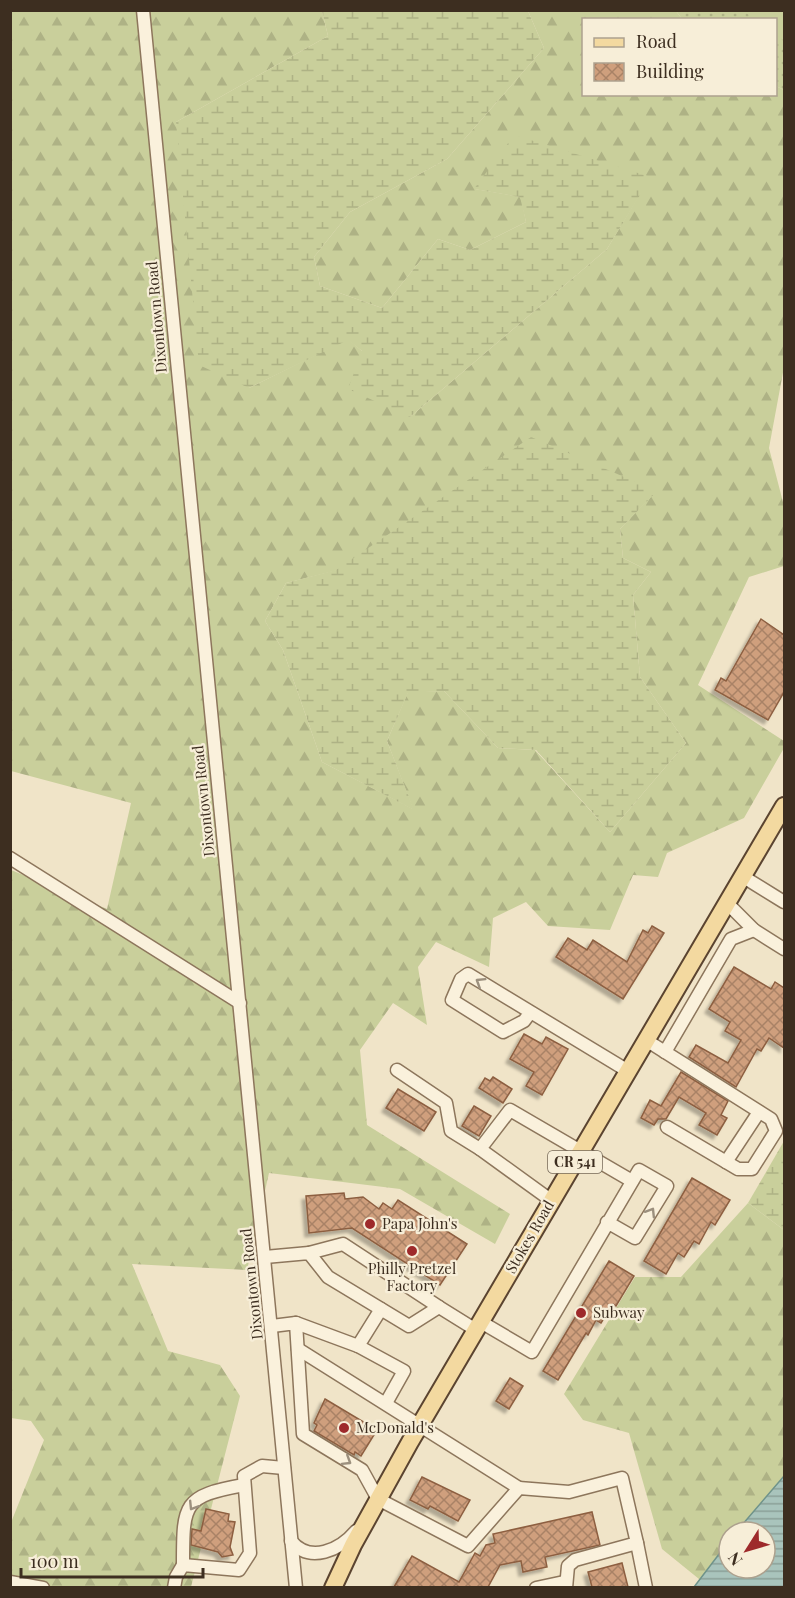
<svg xmlns="http://www.w3.org/2000/svg" width="795" height="1598" viewBox="0 0 795 1598" font-family="'Playfair Display',serif">
<style>
.forest{fill:url(#forest-firs);fill-rule:evenodd}
.wetland{fill:url(#wetland-marsh)}
.park{fill:url(#park-dots)}
.garden{fill:#c9cf9b}
.water{fill:url(#water-rules);stroke:#6f938a;stroke-width:1.5}
.building{fill:url(#building-cross-hatch);stroke:#8d5f41;stroke-width:1.5;filter:url(#shadow)}
.lines{fill:none;stroke-linecap:round;stroke-linejoin:round}
.minor-casing{stroke:#8d765c;stroke-width:15}
.major-casing{stroke:#5b4430;stroke-width:20}
.minor{stroke:#faf1dc;stroke-width:12}
.major{stroke:#f3d9a0;stroke-width:16}
.oneway{stroke:#9c907e}
.poi-dot{fill:#9e2a2b;stroke:#f7eed8;stroke-width:2}
.labels{text-anchor:middle;stroke-width:4.5;stroke-linejoin:round;paint-order:stroke}
.shield{fill:#f7eed8;stroke:#756857;stroke-width:1.5}
.shield-label{font-size:14px;font-weight:bold;fill:#3d2e20}
.street-label{font-size:15px;fill:#3d2e20;stroke:#f7eed8}
.poi-label{font-size:15px;fill:#3d2e20;stroke:#f7eed8;text-anchor:start}
</style>
<defs>
<pattern id="forest-firs" width="22" height="20" patternUnits="userSpaceOnUse" patternTransform="scale(1.5)"><rect width="22" height="20" fill="#c9cf9b"/><path d="M5 1l3.5 6h-7zM16 11l3.5 6h-7z" fill="#aeb285"/></pattern>
<pattern id="wetland-marsh" width="20" height="14" patternUnits="userSpaceOnUse" patternTransform="scale(1.5)"><rect width="20" height="14" fill="#c9cf9b"/><path d="M1 5h8M5 5V1M11 12h8M15 12V8" fill="none" stroke="#aeb285"/></pattern>
<pattern id="park-dots" width="8" height="8" patternUnits="userSpaceOnUse" patternTransform="scale(1.5)"><rect width="8" height="8" fill="#c9cf9b"/><path d="M2 2h.1M6 6h.1" fill="none" stroke="#aeb285" stroke-width="1.8" stroke-linecap="round"/></pattern>
<pattern id="water-rules" width="6" height="5" patternUnits="userSpaceOnUse" patternTransform="scale(1.5)"><rect width="6" height="5" fill="#a9c4bc"/><path d="M0 2.5h6" fill="none" stroke="#8ba098"/></pattern>
<pattern id="building-cross-hatch" width="8" height="8" patternUnits="userSpaceOnUse" patternTransform="scale(1.5)"><rect width="8" height="8" fill="#cf9f7d"/><path d="M0 0l8 8M0 8l8-8" fill="none" stroke="#a98266"/></pattern>
<filter id="shadow"><feDropShadow dx="-4" dy="4" stdDeviation="1.5" flood-color="#0004"/></filter>
</defs>
<rect width="100%" height="100%" fill="#f0e4c8"/>
<g class="forest">
<path d="M11,11H322L328,36L176,122L249,388L348,339L362,351L410,417L607,249L650,177L475,189L521,197L526,222L470,250L438,239L382,308L320,286L314,257L350,212L447,159L544,48L528,11H676L682,19L584,20V94H776V86L784,90V367L769,448L784,506V566L749,577L698,685L784,741V748L744,818L667,853L658,877L633,875L610,930L548,926L526,902L493,918L489,967L436,942L418,967L427,1025L393,1003L360,1050L367,1125L510,1214L495,1244L400,1189L269,1173L247,1270L132,1264L168,1351L220,1365L240,1396L191,1587H11L10,1525L44,1440L31,1421L11,1418V870L107,909L131,803L11,771ZM656,491L620,529L623,558L651,572L633,595L640,677L686,743L610,832L535,750L498,748L444,691L408,692L387,741L413,809L322,762L283,650L265,621L286,583Z"/>
<path d="M748,1203L784,1230V1587H697L699,1579L662,1549L629,1433L583,1420L564,1394L635,1277H681ZM729,1532H765V1568H729Z"/>
</g>
<g class="wetland">
<path d="M322,11H528L544,48L447,159L350,212L314,257L320,286L382,308L438,239L470,250L526,222L520,197L474,189L514,135L651,177L607,249L410,417L348,389L362,351L348,340L249,388L199,365L176,122L328,36Z"/>
<path d="M531,437L657,491L620,529L623,558L651,572L633,595L640,677L686,743L610,832L536,750L498,748L444,691L408,693L387,741L414,810L322,762L283,650L265,621L286,583L336,570Z"/>
<path d="M784,1141V1230L748,1203Z"/>
</g>
<path class="park" d="M676,11H784V90L776,86V20L682,19Z"/>
<path class="garden" d="M743,11H784V41L776,34V20L755,19Z"/>
<path class="water" d="M784,1476V1587H694L729,1541V1568H765V1532H736Z"/>
<g class="building">
<path d="M761,619L784,635V692L768,720L715,690L721,678L726,681Z"/>
<path d="M652,926L664,933L623,999L556,957L568,938L587,950L593,940L627,962L643,930L648,933Z"/>
<path d="M734,967L771,989L775,982L784,988V1048L769,1038L761,1051L757,1049L736,1087L689,1057L696,1045L728,1063L741,1040L725,1031L730,1022L709,1009Z"/>
<path d="M524,1034L542,1044L546,1037L568,1049L542,1095L526,1086L534,1072L510,1059Z"/>
<path d="M681,1072L728,1101L721,1115L727,1118L717,1135L699,1125L706,1113L679,1097L666,1119H658L654,1125L641,1118L650,1100L661,1106Z"/>
<path d="M493,1077L512,1089L503,1103L479,1088L485,1078L490,1081Z"/>
<path d="M398,1089L436,1112L424,1131L386,1108Z"/>
<path d="M474,1106L491,1116L479,1136L462,1126Z"/>
<path d="M692,1178L730,1200L715,1225L711,1222L699,1244L694,1241L684,1257L678,1253L666,1274L644,1261Z"/>
<path d="M344,1193L345,1199L363,1197L379,1209L383,1203L392,1209L398,1200L467,1244L440,1285L352,1228L309,1233L306,1196Z"/>
<path d="M609,1261L634,1276L616,1306L613,1304L601,1323L596,1320L588,1335L586,1333L558,1380L543,1371Z"/>
<path d="M510,1378L523,1386L509,1409L496,1401Z"/>
<path d="M325,1399L377,1430L361,1456L355,1452L354,1455L314,1431L317,1425L314,1423Z"/>
<path d="M422,1477L470,1500L458,1521L430,1506L428,1509L410,1500Z"/>
<path d="M206,1509L229,1514L228,1521L235,1522L230,1547L233,1555L222,1557L218,1552L191,1545L192,1529L201,1531Z"/>
<path d="M592,1512L600,1545L545,1557L547,1567L523,1572L521,1561L500,1565L488,1587H394L412,1556L459,1582L475,1553L480,1556L486,1545L495,1543L493,1534Z"/>
<path d="M622,1563L628,1587H592L588,1572Z"/>
</g>
<g class="lines">
<defs>
<g id="minor">
<path d="M143,10L296,1588"/>
<path d="M10,858L240,1003"/>
<path d="M742,876L784,902"/>
<path d="M727,903L754,930L784,949"/>
<path d="M530,1013L524,1021L503,1032L452,1000L461,979L468,974L628,1071"/>
<path d="M646,1040L771,1119L776,1131L752,1169H738L667,1127"/>
<path d="M665,1052L731,939L754,930"/>
<path d="M397,1070L446,1103L451,1131L480,1149"/>
<path d="M726,1162L759,1112"/>
<path d="M552,1201L480,1149L510,1110L632,1181"/>
<path d="M309,1253L343,1244L439,1307"/>
<path d="M265,1257L309,1253L328,1277L409,1326L439,1307L476,1330"/>
<path d="M381,1309L358,1346L404,1371L386,1403"/>
<path d="M481,1322L532,1352L639,1170L667,1186L635,1238L607,1222"/>
<path d="M296,1323L358,1346"/>
<path d="M272,1326L296,1323L303,1434L362,1470L378,1499L468,1546L519,1488L569,1492L622,1478L637,1543L575,1560L568,1566L566,1588"/>
<path d="M298,1349L519,1488"/>
<path d="M291,1541C310,1564 340,1550 356,1531"/>
<path d="M637,1543L646,1588"/>
<path d="M183,1565C183,1503 183,1496 244,1485"/>
<path d="M10,1582L43,1588"/>
<path d="M174,1588L176,1577L183,1565L239,1570L250,1553L244,1476L262,1466L284,1468"/>
<path d="M536,1588L564,1582"/>
</g>
<path id="major" d="M333,1588L353,1545L410,1442L784,806"/>
</defs>
<use href="#minor" class="minor-casing"/>
<use href="#major" class="major-casing"/>
<use href="#minor" class="minor"/>
<use href="#major" class="major"/>
</g>
<defs><path id="oneway-chevron" d="M-2-3.5L2.5 0L-2 3.5" fill="none" stroke-width="1.6" stroke-linecap="round" stroke-linejoin="round" transform="scale(1.5)"/></defs>
<g class="oneway">
<use href="#oneway-chevron" transform="translate(480 982) rotate(-148)"/>
<use href="#oneway-chevron" transform="translate(651 1212) rotate(-58)"/>
<use href="#oneway-chevron" transform="translate(347 1461) rotate(32)"/>
<use href="#oneway-chevron" transform="translate(193 1506) rotate(122)"/>
</g>
<g class="poi-dot">
<circle cx="370" cy="1224" r="6"/>
<circle cx="412" cy="1251" r="6"/>
<circle cx="581" cy="1313" r="6"/>
<circle cx="344" cy="1428" r="6"/>
</g>
<g class="labels">
<rect class="shield" x="548" y="1151" width="54" height="22" rx="4.5"/>
<g class="shield-label">
<text x="575" y="1167">CR 541</text>
</g>
<g class="street-label">
<text transform="translate(157 317) rotate(-95)" y="5">Dixontown Road</text>
<text transform="translate(204 801) rotate(-96)" y="5">Dixontown Road</text>
<text transform="translate(530 1237) rotate(-60)" y="5">Stokes Road</text>
<text transform="translate(252 1284) rotate(-96)" y="5">Dixontown Road</text>
</g>
<g class="poi-label">
<text x="382" y="1229">Papa John's</text>
<text x="412" y="1274" text-anchor="middle">Philly Pretzel<tspan x="412" dy="17">Factory</tspan></text>
<text x="593" y="1318">Subway</text>
<text x="356" y="1433">McDonald's</text>
</g>
</g>
<rect width="795" height="1598" fill="none" stroke="#3d2e20" stroke-width="24"/>
<rect x="582" y="18" width="195" height="78" fill="#f7eed8" stroke="#ada18e" stroke-width="1.5"/>
<rect x="594" y="38" width="30" height="9" fill="#f3d9a0" stroke="#ada18e" stroke-width="1.5"/>
<text x="636" y="48" font-size="18" fill="#3d2e20">Road</text>
<rect x="594" y="63" width="30" height="18" fill="url(#building-cross-hatch)" stroke="#ada18e" stroke-width="1.5"/>
<text x="636" y="78" font-size="18" fill="#3d2e20">Building</text>
<g transform="translate(747 1550) rotate(233)"><circle r="28" fill="#f7eed8" stroke="#ada18e" stroke-width="1.5"/>
<path d="M0-4.5L10 22L0 15L-10 22Z" fill="#9e2a2b"/>
<text y="-9" font-size="16" font-weight="bold" text-anchor="middle" fill="#3d2e20">N</text>
</g>
<path d="M21 1568v9h182v-9" fill="none" stroke="#3d2e20" stroke-width="3"/>
<text x="30" y="1568" font-size="18" fill="#3d2e20" stroke="#f7eed8" stroke-width="4.5" paint-order="stroke">100 m</text>
</svg>
